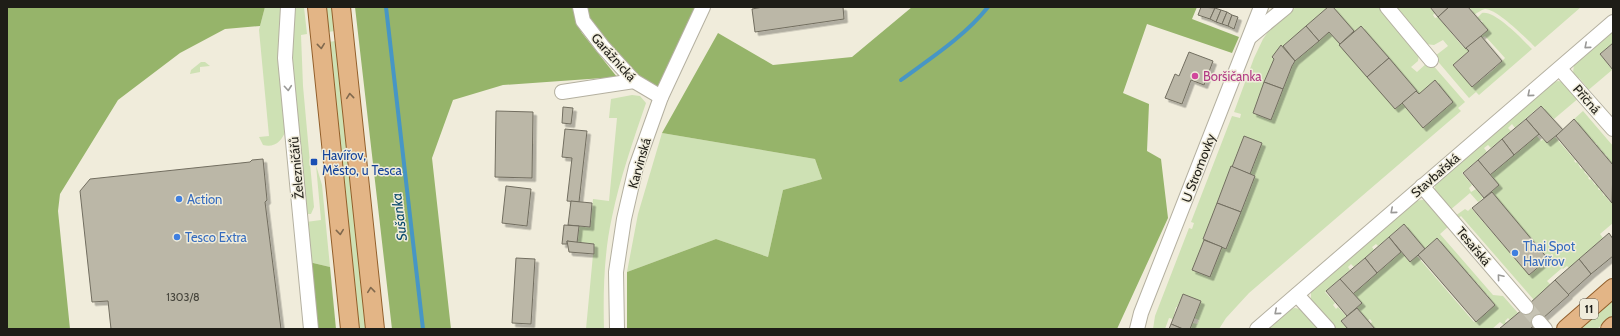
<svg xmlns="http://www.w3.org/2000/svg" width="1620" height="336" viewBox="0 0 1620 336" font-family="Cabin,sans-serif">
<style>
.green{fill:#cee1b4}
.forest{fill:#96b46a}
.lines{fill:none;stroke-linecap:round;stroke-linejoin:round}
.stream{stroke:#4796c5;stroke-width:4}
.building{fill:#bbb7a7;stroke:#726e60;filter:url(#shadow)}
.minor-tunnel{stroke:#c6c3b4;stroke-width:14;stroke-dasharray:14 7;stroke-linecap:butt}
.minor-casing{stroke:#b4b0a0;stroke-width:16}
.major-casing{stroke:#925f2b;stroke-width:20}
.minor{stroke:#fff;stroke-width:14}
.major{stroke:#e3b586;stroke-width:18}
.oneway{stroke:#80694e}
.oneway2{stroke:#9a9997}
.hotel-dot{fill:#d1479c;stroke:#f0ecdb;stroke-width:1.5}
.transit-dot{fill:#1a4fb4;stroke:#f0ecdb;stroke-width:1.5}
.shop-dot{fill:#3f7fe0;stroke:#f0ecdb;stroke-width:1.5}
.labels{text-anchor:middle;stroke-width:3;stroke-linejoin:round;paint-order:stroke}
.number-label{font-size:11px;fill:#45443b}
.shield{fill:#f0ecdb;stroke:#5d5b52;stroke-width:1}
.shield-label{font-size:12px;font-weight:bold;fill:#1e1d17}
.street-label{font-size:13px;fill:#1e1d17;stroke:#f0ecdb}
.hotel-label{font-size:13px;fill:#b23c85;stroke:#f0ecdb;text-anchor:start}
.transit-label{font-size:13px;fill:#164399;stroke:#f0ecdb;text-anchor:start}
.shop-label{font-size:13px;fill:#366cbe;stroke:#f0ecdb;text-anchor:start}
.water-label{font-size:14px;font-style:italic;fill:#0b4a6b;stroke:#f0ecdb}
</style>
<defs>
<filter id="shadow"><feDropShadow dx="3.5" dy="3.5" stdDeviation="0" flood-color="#0004"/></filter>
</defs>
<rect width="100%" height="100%" fill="#f0ecdb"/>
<g class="green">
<path d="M265,7H283L286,130C282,141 275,148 263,145L259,137L269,136L259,30Z"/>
<path d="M294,7H304L307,34L301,35L303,86L314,207L311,214H305L290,58Z"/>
<path d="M325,7H332L335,31L328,32Z"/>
<path d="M1296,7H1382L1419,55L1418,61L1411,67L1417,72L1428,62L1431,63L1465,102L1458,108L1461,111L1249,293L1226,318L1219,329H1190L1192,323L1197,324L1199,320L1194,318L1201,301L1183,294L1177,307H1176L1173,319L1169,318L1165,329H1153L1155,316L1189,228L1192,229L1194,223L1191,222L1232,116L1240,118L1241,114L1234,112L1254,58L1263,39L1270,29Z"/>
<path d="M1392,7H1429L1435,13L1433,15L1435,18L1438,17L1463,47L1469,51L1453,65L1472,87L1492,71L1505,58L1485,36L1482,38L1481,36L1487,28L1481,23L1483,22L1481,20L1479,21L1477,18L1482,13C1495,10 1523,40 1532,49L1479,95L1476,92L1469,98L1435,58V56L1448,46L1443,40L1434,45L1425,44Z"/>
<path d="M1467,7H1581L1535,47C1526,38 1497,9 1485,9C1481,10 1477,13 1474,15L1472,12L1473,11Z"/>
<path d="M1613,28V43L1600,54L1612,70L1586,92L1583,89L1586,86L1579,78L1575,80L1573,73L1574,64Z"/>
<path d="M336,41L366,329H358L328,42Z"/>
<path d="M201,62H205L210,66L200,67V72L190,74L191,70Z"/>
<path d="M1558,81L1564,82L1580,97L1554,119L1552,117L1551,118L1540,106L1515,128L1512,124L1508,128L1511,131L1491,148L1488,145L1484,148L1487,152L1462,173L1472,185L1469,188L1471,192L1476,189L1483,198L1478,202L1470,193L1449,211L1435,192V184L1551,83Z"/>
<path d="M632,95L640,96L646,103C633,141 620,178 612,217C604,253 603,292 604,329H586L594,244L577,243L579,226L590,227L593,199L609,201L617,118H609L611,99Z"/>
<path d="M1583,111L1613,146V165L1610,162L1611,161L1606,157L1607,156L1605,154L1604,155L1601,151L1602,150L1596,146L1597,145L1596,143L1594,144L1591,138H1590L1573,120Z"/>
<path d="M662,133L815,159L822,179L783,190L768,257L716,239L627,272L638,214Z"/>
<path d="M1536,135L1541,141L1543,139L1547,143L1555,137L1575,160L1574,161L1576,163L1577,162L1581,169L1582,168L1585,171L1584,172L1589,177L1588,178L1590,180L1591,179L1595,185L1596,184L1599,187L1598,189L1599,190H1601L1604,196L1605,195L1609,201L1613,202V223L1600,234L1603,238L1569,268L1567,266L1563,269L1562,268L1547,281L1551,285L1534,300L1461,216L1456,220L1455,216L1465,209L1468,211L1471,208L1529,275L1548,259L1546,256L1547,255L1541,251L1540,248H1539L1536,245L1537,244L1535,242L1534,243L1531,237H1529L1491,192L1499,185L1490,175Z"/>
<path d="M316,165L322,185L330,267L309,262L306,222L321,220Z"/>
<path d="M1422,200H1426L1450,225L1440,234L1493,295L1503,296L1518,313L1510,320L1508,318L1505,321L1506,323L1504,325L1500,322L1492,329H1374L1370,324L1372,322L1370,319L1367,321L1356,308L1361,304L1353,294L1401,252L1410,262L1417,256L1474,322L1494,305L1492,303L1493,302L1490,300L1487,294L1485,295L1483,292L1484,291L1478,286L1479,285L1477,283L1476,284L1473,281L1474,280L1469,276L1470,274L1468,273H1467L1464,270L1465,269L1459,265L1460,264L1458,262L1457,263L1437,239L1424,249L1403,225L1378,246L1376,244L1372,247L1374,250L1354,267L1351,264L1348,267L1350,270L1325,292L1335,303L1333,305L1336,309L1338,307L1346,316L1341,321L1348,329H1333L1311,301V292L1313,288L1414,201Z"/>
<path d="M1613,298V315L1597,329H1576Z"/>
<path d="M1295,308L1300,309L1322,329H1264L1290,309Z"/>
</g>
<g class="forest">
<path d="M7,7H265L260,26L225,29L180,53L118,100L60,194L58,211L70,329H7Z"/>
<path d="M355,7H574L576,22L582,33L617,77L503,85L453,100L432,158L451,329H392Z"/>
<path d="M585,7H697L659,89L639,79L588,20Z"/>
<path d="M912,7H1197L1192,19L1239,37L1232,53L1147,24L1123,93L1149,104L1147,151L1161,159L1168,218L1117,329H627V272L716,239L768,257L783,190L822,179L815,159L662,133L718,33L773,65L852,57Z"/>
<path d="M309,262L330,267L336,329H315Z"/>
</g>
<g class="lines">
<g class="stream">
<path d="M386,7L423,329"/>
<path d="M901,80C931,58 965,36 988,7"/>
</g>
</g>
<g class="building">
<path d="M763,7H843L844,19L755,32L752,9Z"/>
<path d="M1201,7L1215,8L1210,19L1198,15Z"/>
<path d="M1328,7H1333L1354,31L1340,44L1329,32L1319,41L1306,26Z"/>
<path d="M1430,7H1449L1438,17Z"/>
<path d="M1449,7H1468L1488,30L1466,49L1438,17Z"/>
<path d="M1215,8L1221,10L1216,22L1210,19Z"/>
<path d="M1221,10L1227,12L1222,24L1216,22Z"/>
<path d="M1227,12L1232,15L1228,26L1222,24Z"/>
<path d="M1232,15L1238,17L1234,29L1228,26Z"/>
<path d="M1306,26L1319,41L1295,61L1283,46Z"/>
<path d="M1361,26L1389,58L1367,77L1339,45Z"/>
<path d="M1481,36L1502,61L1472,87L1453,65L1469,51L1466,48Z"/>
<path d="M1613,43V70L1600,54Z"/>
<path d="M1281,45L1295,61L1292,66L1283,89L1264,82L1274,59L1272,57Z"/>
<path d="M1189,52L1213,61L1204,85L1191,80L1182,104L1165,98L1175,74L1179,76Z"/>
<path d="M1389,58L1417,91L1395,109L1367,77Z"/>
<path d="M1435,80L1453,102L1423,128L1402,103L1416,91L1419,94Z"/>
<path d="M1264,82L1283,89L1271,120L1253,113Z"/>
<path d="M1541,106L1563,130L1547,143L1526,119Z"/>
<path d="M563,107L573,108L571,124L562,123Z"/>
<path d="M496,111L533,112L532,178L495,177Z"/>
<path d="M1526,119L1539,134L1514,155L1502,139Z"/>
<path d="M1574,119L1613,165L1612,203L1556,136Z"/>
<path d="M565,129L587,131L579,202L567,201L572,158L562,157Z"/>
<path d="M1244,136L1262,143L1250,174L1232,167Z"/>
<path d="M1502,139L1514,155L1490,175L1478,160Z"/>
<path d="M263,159L267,200L265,202L281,329H111L108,301L92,302L80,191L90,179L250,162L252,160Z"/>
<path d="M1478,160L1499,185L1484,198L1463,173Z"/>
<path d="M1231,166L1255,176L1241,212L1217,203Z"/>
<path d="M506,186L531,189L527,226L502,223Z"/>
<path d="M1492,192L1548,259L1529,275L1472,208Z"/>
<path d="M571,201L592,203L590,227L568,225Z"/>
<path d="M1217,203L1241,212L1226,249L1203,239Z"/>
<path d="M1404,224L1425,249L1410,262L1389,237Z"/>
<path d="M564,225L579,226L577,243L567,241V244H562Z"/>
<path d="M1609,233L1613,239V256L1591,274L1579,259Z"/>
<path d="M1389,237L1401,252L1377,273L1365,258Z"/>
<path d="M1437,238L1495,305L1476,322L1418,255Z"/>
<path d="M1204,240L1222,247L1210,277L1192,270Z"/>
<path d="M567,241L594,244V254L569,252Z"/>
<path d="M516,258L535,259L531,324L512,323Z"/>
<path d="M1365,258L1377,273L1353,294L1340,279Z"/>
<path d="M1579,259L1591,274L1568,295L1555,280Z"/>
<path d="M1340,279L1362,303L1347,316L1326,291Z"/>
<path d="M1555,280L1569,295L1542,319L1529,304Z"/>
<path d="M1183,294L1201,301L1190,329H1183L1171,324Z"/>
<path d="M1529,304L1542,319L1536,324L1523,309Z"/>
<path d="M1357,308L1375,329H1348L1341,321Z"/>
<path d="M1523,309L1536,324L1530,329H1499Z"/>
<path d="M1171,324L1183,329H1169Z"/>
</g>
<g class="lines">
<path class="minor-tunnel" d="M1526,307L1539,322"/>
<defs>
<g id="minor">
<path d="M288,7L285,58L311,329"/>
<path d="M580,7L583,21L603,47L634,81L661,97"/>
<path d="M1387,7L1431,60"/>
<path d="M1251,36L1286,7"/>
<path d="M1560,69L1613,129"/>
<path d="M562,92L634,81"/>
<path d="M1422,186L1526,307"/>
<path d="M1297,295L1328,329"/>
<path d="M1539,322L1545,329"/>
<path d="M617,329L616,272L624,219L636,167L661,97L703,7"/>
<path d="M1137,329L1141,313L1261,7"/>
<path d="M1257,329L1613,22"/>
</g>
<g id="major">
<path d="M317,7L350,329"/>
<path d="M341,7L375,329"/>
<path d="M1566,329L1613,288"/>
<path d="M1610,329L1613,326"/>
</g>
</defs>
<use href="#minor" class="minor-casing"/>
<use href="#major" class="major-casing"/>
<use href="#minor" class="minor"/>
<use href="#major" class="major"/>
</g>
<defs><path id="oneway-chevron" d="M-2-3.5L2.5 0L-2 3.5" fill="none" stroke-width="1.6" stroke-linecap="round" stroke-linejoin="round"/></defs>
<g class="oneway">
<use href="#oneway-chevron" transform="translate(321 46) rotate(84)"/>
<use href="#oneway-chevron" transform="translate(350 96) rotate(-96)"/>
<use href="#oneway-chevron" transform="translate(340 232) rotate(84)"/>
<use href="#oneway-chevron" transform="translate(371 290) rotate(-96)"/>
</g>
<g class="oneway2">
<use href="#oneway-chevron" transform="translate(1587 46) rotate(139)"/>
<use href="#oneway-chevron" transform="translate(288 88) rotate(85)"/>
<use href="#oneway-chevron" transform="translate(1530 94) rotate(140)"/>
<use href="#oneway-chevron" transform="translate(1393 211) rotate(139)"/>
<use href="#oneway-chevron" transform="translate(1500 277) rotate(-130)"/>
<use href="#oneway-chevron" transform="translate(1277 312) rotate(140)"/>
</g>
<circle class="hotel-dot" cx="1195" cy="76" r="4"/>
<rect class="transit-dot" x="310" y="158" width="8" height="8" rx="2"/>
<g class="shop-dot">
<circle cx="179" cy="199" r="4"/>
<circle cx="177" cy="237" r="4"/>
<circle cx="1515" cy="253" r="4"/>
</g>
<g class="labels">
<g class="number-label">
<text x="183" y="301">1303/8</text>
</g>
<rect class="shield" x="1580" y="299" width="18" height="20" rx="3"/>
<g class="shield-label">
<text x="1589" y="313">11</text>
</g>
<g class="street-label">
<text transform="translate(614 57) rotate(48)" y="5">Garážnická</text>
<text transform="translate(1587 99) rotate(49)" y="5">Příčná</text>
<text transform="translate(639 163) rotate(-74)" y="5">Karvinská</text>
<text transform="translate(296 168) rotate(-95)" y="5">Železničářů</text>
<text transform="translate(1198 168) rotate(-69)" y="5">U Stromovky</text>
<text transform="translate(1435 175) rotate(-41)" y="5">Stavbařská</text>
<text transform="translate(1474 246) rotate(50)" y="5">Tesařská</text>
</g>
<g class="hotel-label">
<text x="1203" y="81">Boršičanka</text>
</g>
<g class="transit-label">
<text x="322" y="160">Havířov,<tspan x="322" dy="15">Město, u Tesca</tspan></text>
</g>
<g class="shop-label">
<text x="187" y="204">Action</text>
<text x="185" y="242">Tesco Extra</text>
<text x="1523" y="251">Thai Spot<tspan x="1523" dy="15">Havířov</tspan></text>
</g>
<g class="water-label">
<text transform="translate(399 217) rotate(-97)" y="5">Sušanka</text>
</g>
</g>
<rect width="1620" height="336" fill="none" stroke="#1e1d17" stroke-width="16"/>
</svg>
